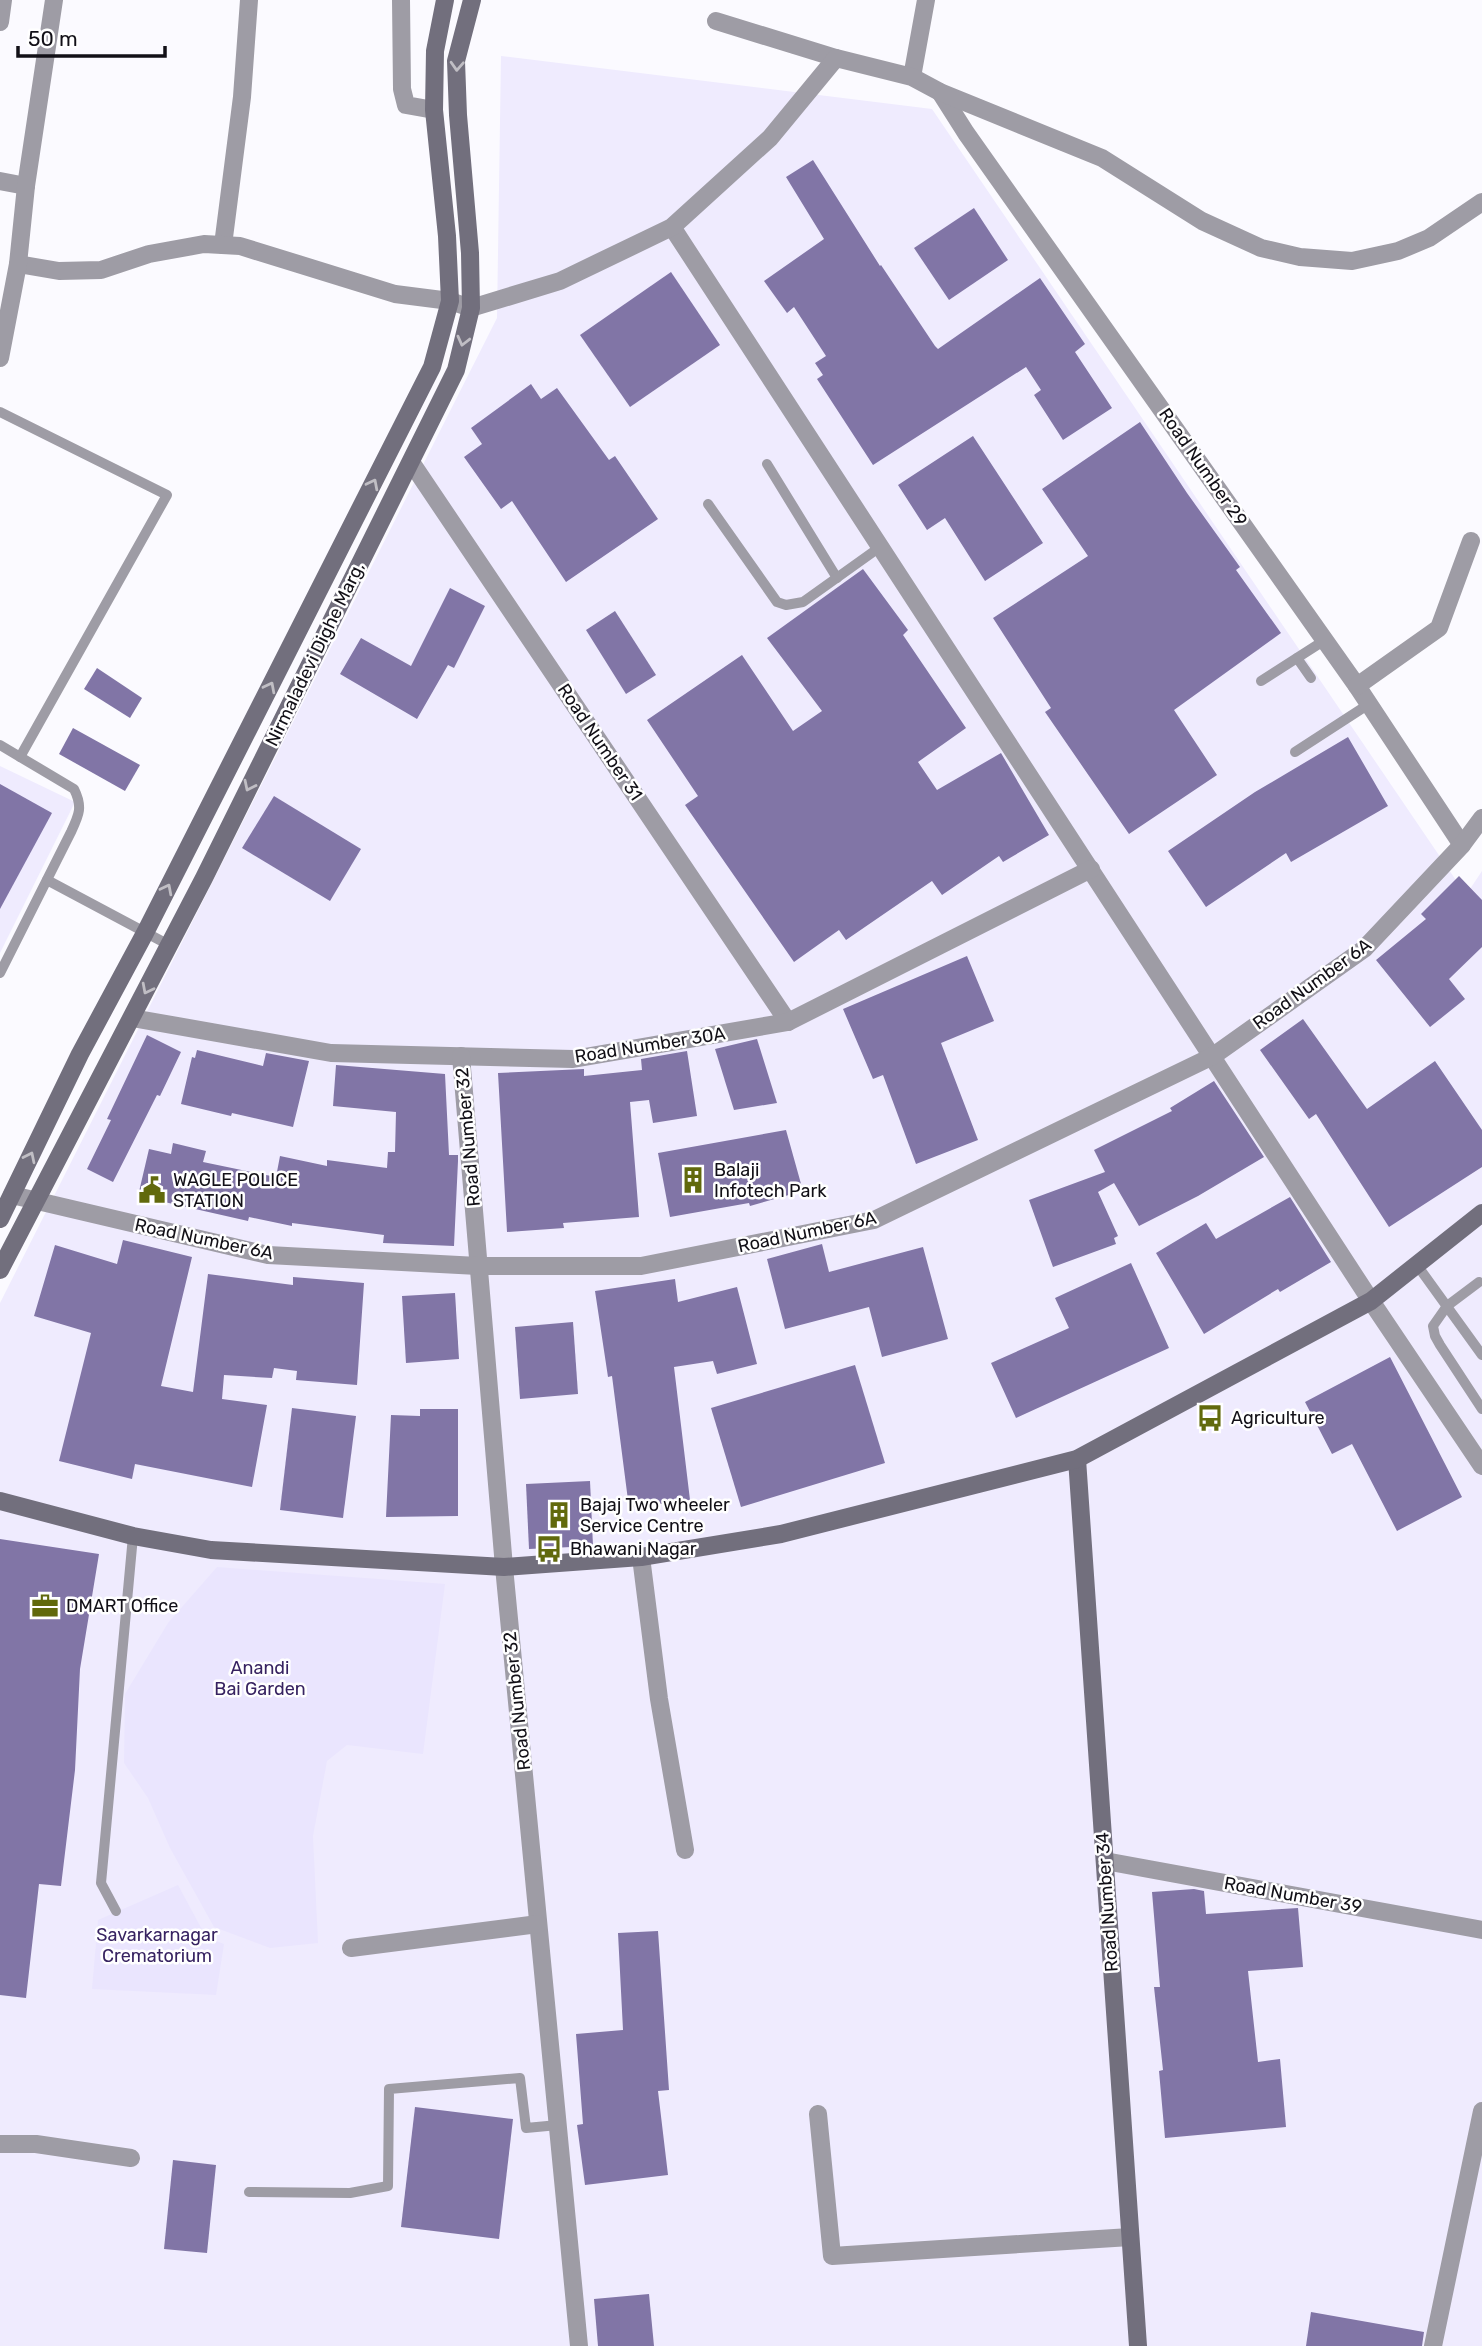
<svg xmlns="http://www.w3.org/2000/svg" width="1482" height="2346" viewBox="0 0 1482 2346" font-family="Rubik,sans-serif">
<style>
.built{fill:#efebfe}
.green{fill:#eae5fe}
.building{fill:#8175a6}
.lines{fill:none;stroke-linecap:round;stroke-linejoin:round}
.lane{stroke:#9e9ca5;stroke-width:10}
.street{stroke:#9e9ca5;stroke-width:18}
.secondary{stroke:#726f7d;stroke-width:18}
.oneway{stroke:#c0bec4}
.labels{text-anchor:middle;stroke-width:5;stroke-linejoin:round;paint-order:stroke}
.street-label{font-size:18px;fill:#121017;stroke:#fff}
.poi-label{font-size:18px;fill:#121017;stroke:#fff;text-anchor:start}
.park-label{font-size:18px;fill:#372361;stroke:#fff}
</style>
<rect width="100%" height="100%" fill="#fbfaff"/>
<g class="built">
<path d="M501,56L932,109L1466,895L1482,871V2346H0V1303L497,318Z"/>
<path d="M0,766L75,802L0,953Z"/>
</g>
<g class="green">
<path d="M217,1567L445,1584L423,1754L347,1745L327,1761L313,1836L318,1943L270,1948L214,1927L170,1848L148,1798L124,1763L125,1694L168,1623Z"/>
<path d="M178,1885L206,1937L224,1944L216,1995L92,1989L98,1920Z"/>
</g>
<g class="building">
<path d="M813,160L880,266L881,265L935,346L938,349L1040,278L1085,344L1075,352L1112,408L1063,440L1034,395L1041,390L1026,367L873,465L817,379L823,375L815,363L826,356L794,307L787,313L764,281L824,239L786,177Z"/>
<path d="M974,208L1008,260L949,300L914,248Z"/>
<path d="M671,272L720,345L630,407L580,335Z"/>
<path d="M531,384L541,399L557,388L609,460L615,456L658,519L566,582L512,501L501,509L464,457L482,444L471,428Z"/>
<path d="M1140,422L1187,493L1240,567L1236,570L1281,633L1174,710L1217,775L1129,834L1045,712L1051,708L993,618L1088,556L1042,489Z"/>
<path d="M973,436L1043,543L985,581L945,518L927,530L898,485Z"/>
<path d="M863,569L908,630L903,635L966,728L918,762L937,790L1001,753L1049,835L1003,862L999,856L942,895L932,881L846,940L839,930L794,962L685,805L698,796L647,720L742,655L793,731L822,711L767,638Z"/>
<path d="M450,588L485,606L454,668L448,665L417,719L340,674L361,638L411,666Z"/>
<path d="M615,611L656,675L626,694L586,630Z"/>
<path d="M97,668L142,698L130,718L84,689Z"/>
<path d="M73,728L140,765L125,791L59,754Z"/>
<path d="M1348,737L1388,806L1291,862L1286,853L1206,907L1168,851L1255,792Z"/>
<path d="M0,784L52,813L0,909Z"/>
<path d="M274,796L361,849L330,901L242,848Z"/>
<path d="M1459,876L1482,900V947L1449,979L1465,999L1430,1027L1376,960L1426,919L1421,914Z"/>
<path d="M967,956L994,1021L941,1043L978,1140L916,1164L883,1075L873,1079L843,1009Z"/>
<path d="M1303,1019L1367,1109L1435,1061L1482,1130V1167L1389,1227L1316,1114L1309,1119L1260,1050Z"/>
<path d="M147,1035L181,1052L160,1096L157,1095L113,1182L87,1169L111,1120L107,1119Z"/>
<path d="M757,1039L777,1103L734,1110L715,1049Z"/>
<path d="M197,1050L263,1066L266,1053L309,1061L293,1127L232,1113L231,1116L181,1104L192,1057L195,1058Z"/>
<path d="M687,1051L697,1116L653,1123L649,1100L630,1102L639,1217L563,1223L564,1228L507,1232L498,1073L584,1069V1076L642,1070L641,1059Z"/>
<path d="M336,1065L445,1074L449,1155H458V1161L454,1246L383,1243L384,1235L292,1223V1226L249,1217L248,1221L138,1196L149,1149L171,1154L173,1143L206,1151L203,1162L276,1177L280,1156L327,1166V1160L387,1168L388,1152H395L396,1112L333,1106Z"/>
<path d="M1214,1081L1264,1157L1198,1196L1139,1226L1114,1183L1098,1192L1118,1236L1114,1238L1116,1244L1053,1267L1029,1200L1105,1172L1094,1150L1172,1111L1170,1108Z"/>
<path d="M786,1130L803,1191L750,1206L749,1203L670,1217L658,1153Z"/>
<path d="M1290,1197L1331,1262L1280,1292L1278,1289L1204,1334L1156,1253L1206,1223L1216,1239Z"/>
<path d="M123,1240L192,1257L161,1386L193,1392L208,1274L293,1285V1277L364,1283L357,1385L296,1380L297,1371L274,1368L272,1378L224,1375L222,1399L267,1405L252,1487L135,1464L132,1479L59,1461L91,1333L34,1316L55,1245L117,1264Z"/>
<path d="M822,1244L829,1272L923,1247L948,1339L882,1357L869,1307L785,1329L767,1259Z"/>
<path d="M1131,1263L1169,1348L1016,1418L991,1363L1069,1328L1055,1298Z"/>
<path d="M675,1279L678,1302L737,1287L757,1364L717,1374L713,1361L674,1367L690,1500L629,1508L612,1376L608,1377L595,1291Z"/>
<path d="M455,1293L459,1359L406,1363L402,1296Z"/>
<path d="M573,1322L578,1394L520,1399L515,1327Z"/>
<path d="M1390,1357L1462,1497L1397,1531L1352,1444L1332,1454L1305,1402Z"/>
<path d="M855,1365L885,1463L741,1507L711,1408Z"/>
<path d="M292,1408L356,1416L343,1518L280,1510Z"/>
<path d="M420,1409H458V1516L386,1517L391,1415L420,1416Z"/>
<path d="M590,1481L593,1546L529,1549L526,1484Z"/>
<path d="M0,1539L99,1554L80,1669L75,1770L61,1886L39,1884L26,1998L0,1995Z"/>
<path d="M1194,1889L1204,1891L1206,1914L1298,1908L1303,1967L1248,1971L1258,2062L1280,2059L1286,2127L1165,2138L1159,2071L1163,2070L1154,1987H1160L1152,1892Z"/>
<path d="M658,1931L669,2090L658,2091L668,2175L585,2185L577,2125L583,2124L576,2034L623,2030L618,1933Z"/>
<path d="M415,2107L513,2119L499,2239L401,2227Z"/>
<path d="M173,2160L216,2165L207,2253L164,2249Z"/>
<path d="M649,2294L654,2346H598L594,2299Z"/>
<path d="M1311,2312L1424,2332L1422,2346H1306Z"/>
</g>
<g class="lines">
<g class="lane">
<path d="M0,412L167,495L20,757"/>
<path d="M767,464L837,578"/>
<path d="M708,504L777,602L786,605L803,602L880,547"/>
<path d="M1297,658L1311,678"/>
<path d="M1261,681L1325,640"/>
<path d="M0,745L74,789C83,807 79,815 71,832L0,973"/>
<path d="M1295,752L1369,704"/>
<path d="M47,880L169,945"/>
<path d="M1417,1265L1482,1355"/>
<path d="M1479,1282L1447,1306L1433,1326L1435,1336L1440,1345L1482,1409"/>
<path d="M116,1911L101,1883L133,1536"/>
<path d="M249,2192L350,2193L388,2186L389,2089L520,2078L526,2128L558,2125"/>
</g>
<g class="street">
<path d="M401,0L402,89L406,105L434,110"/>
<path d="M716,21L836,58"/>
<path d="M0,22L3,0"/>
<path d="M912,77L926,0"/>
<path d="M940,92L966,133L1357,686L1462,845"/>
<path d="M0,181L26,186"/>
<path d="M672,227L1371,1301L1482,1466"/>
<path d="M223,245L242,97L249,0"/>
<path d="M18,264L59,271L101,270L149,254L204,244L240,246L395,294L450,301L471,308L560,281L672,227L770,138L836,58L912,77L940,92L1102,158L1202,221L1261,248L1300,257L1352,261L1398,251L1429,238L1482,202"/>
<path d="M0,358L18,264L26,186L54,0"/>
<path d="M411,462L788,1022"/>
<path d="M1357,686L1439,628L1471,541"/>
<path d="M132,1018L331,1053L573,1059L788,1022L1091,869"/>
<path d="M461,1056L504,1567L579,2346"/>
<path d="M12,1195L268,1255L478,1266H641L874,1220L1213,1056L1364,949L1462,845L1482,818"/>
<path d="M641,1557L659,1699L685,1850"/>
<path d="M1105,1861L1482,1930"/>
<path d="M351,1948L538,1924"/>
<path d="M818,2114L832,2256L1130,2237"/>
<path d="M0,2144H36L131,2158"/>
<path d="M1433,2346L1482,2111"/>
</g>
<g class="secondary">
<path d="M0,1219L80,1054L145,933L432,367L450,301L447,236L434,110L435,51L445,0"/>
<path d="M0,1270L204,878L456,370L471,308L470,253L458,115L456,61L472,0"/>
<path d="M1077,1459L1138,2346"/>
<path d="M0,1501L133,1536L211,1550L504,1567L641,1557L781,1534L1077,1459L1371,1301L1482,1213"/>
</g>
</g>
<defs><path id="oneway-chevron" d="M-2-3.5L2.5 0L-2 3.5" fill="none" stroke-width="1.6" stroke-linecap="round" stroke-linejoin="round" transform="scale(1.75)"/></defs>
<g class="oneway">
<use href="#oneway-chevron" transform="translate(457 66) rotate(93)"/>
<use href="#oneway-chevron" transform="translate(463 341) rotate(104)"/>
<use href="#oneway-chevron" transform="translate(373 484) rotate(-63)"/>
<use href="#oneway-chevron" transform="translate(270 687) rotate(-63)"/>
<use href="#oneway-chevron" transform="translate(249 786) rotate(116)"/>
<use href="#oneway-chevron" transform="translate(167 889) rotate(-63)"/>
<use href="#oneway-chevron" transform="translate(147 989) rotate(117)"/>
<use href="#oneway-chevron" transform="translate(30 1157) rotate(-64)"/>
</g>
<defs>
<symbol id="building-bare" viewBox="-9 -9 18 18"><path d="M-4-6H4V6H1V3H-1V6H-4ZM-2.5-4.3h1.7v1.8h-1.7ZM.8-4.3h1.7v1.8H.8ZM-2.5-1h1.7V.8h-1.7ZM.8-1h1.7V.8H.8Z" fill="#61690c" stroke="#fff" stroke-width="2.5" paint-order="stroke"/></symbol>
<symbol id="civic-bare" viewBox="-9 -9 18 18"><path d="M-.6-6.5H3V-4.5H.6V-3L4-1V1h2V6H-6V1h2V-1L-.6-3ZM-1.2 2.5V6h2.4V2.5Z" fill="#61690c" stroke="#fff" stroke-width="2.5" paint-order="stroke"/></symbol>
<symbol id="bus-bare" viewBox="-9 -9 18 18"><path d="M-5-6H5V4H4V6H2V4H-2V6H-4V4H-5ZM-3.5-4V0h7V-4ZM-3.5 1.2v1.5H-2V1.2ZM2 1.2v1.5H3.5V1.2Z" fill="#61690c" stroke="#fff" stroke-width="2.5" paint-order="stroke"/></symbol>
<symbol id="office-bare" viewBox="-9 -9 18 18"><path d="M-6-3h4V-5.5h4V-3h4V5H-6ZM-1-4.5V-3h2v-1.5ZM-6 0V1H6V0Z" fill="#61690c" stroke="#fff" stroke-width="2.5" paint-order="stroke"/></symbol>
</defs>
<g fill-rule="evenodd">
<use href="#building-bare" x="674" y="1161" width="38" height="38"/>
<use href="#civic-bare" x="133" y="1171" width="38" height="38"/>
<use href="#bus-bare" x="1191" y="1399" width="38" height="38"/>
<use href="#building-bare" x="540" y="1496" width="38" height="38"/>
<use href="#bus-bare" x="530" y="1530" width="38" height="38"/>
<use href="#office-bare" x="26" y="1587" width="38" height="38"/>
</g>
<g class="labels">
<g class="street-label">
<text transform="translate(1203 467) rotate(55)" y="6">Road Number 29</text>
<text transform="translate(315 654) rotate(-64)" y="6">Nirmaladevi Dighe Marg,</text>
<text transform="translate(600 742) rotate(56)" y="6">Road Number 31</text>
<text transform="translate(1312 984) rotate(-36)" y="6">Road Number 6A</text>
<text transform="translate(650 1045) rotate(-9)" y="6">Road Number 30A</text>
<text transform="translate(468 1137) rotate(-95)" y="6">Road Number 32</text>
<text transform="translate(807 1232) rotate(-12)" y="6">Road Number 6A</text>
<text transform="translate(204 1239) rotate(12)" y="6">Road Number 6A</text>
<text transform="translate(517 1701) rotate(-96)" y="6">Road Number 32</text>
<text transform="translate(1293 1895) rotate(10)" y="6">Road Number 39</text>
<text transform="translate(1107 1902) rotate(-94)" y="6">Road Number 34</text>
</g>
<g class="poi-label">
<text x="714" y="1176">Balaji<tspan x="714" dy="21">Infotech Park</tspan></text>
<text x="173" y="1186">WAGLE POLICE<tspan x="173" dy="21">STATION</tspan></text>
<text x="1231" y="1424">Agriculture</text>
<text x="580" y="1511">Bajaj Two wheeler<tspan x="580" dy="21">Service Centre</tspan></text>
<text x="570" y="1555">Bhawani Nagar</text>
<text x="66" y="1612">DMART Office</text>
</g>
<g class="park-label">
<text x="260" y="1674">Anandi<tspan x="260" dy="21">Bai Garden</tspan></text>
<text x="157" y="1941">Savarkarnagar<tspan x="157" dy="21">Crematorium</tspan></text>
</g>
</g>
<path d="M18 46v10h147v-10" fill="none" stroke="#121017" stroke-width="3.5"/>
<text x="28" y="46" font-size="21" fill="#121017" stroke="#ffffff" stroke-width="5" paint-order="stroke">50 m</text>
</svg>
